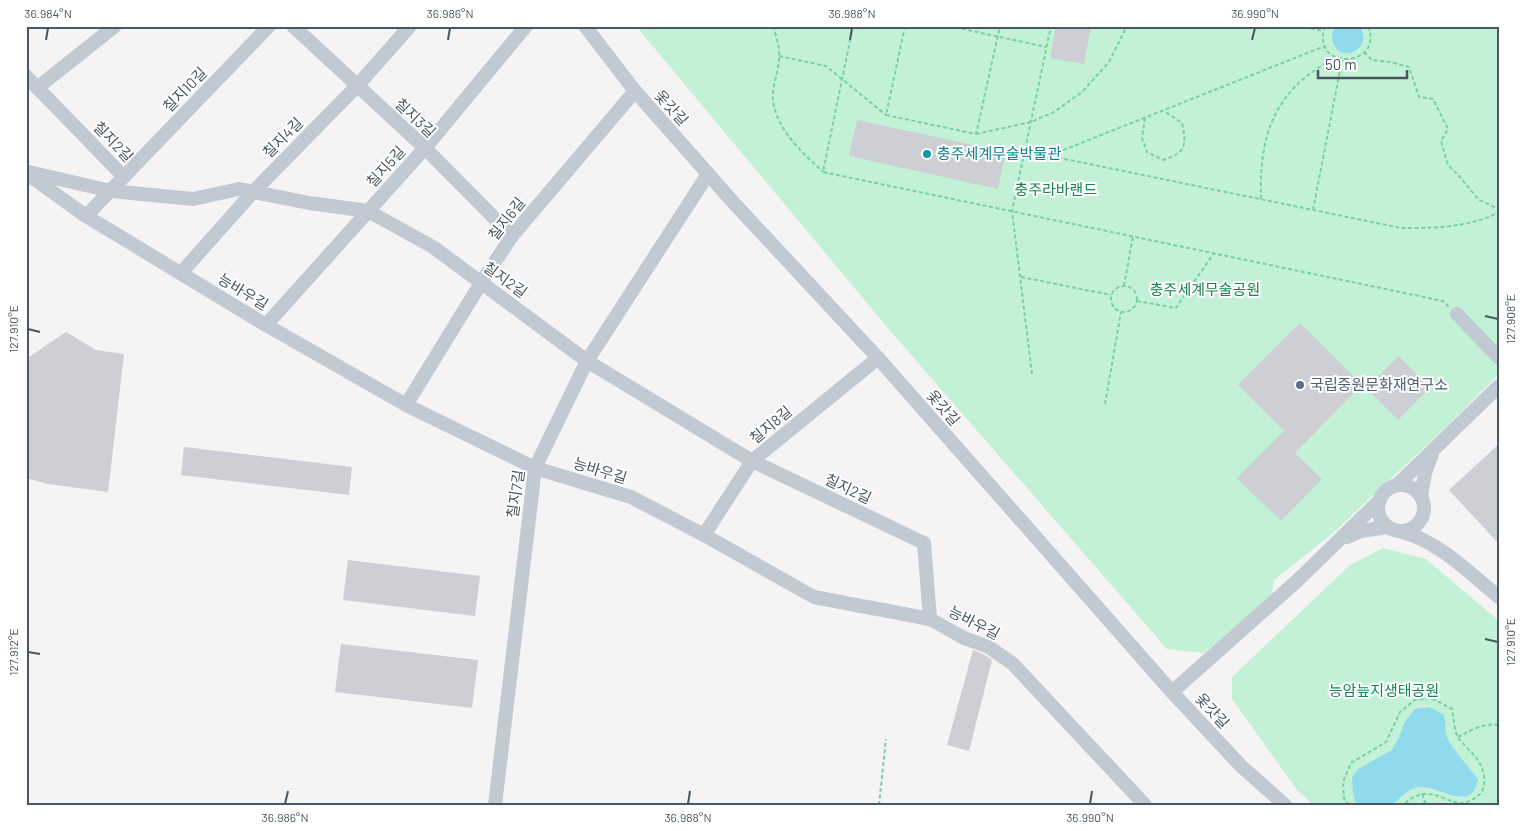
<svg xmlns="http://www.w3.org/2000/svg" width="1525" height="831" viewBox="0 0 1525 831" font-family="Barlow,'Noto Sans KR',sans-serif">
<style>
.green{fill:#c3f1d5}
.water{fill:#90daee}
.building{fill:#cdcfd5}
.lines{fill:none;stroke-linecap:round;stroke-linejoin:round}
.path{stroke:#7ad0a6;stroke-width:2;stroke-dasharray:4 2.5;stroke-linecap:butt}
.minor{stroke:#c1cad2;stroke-width:14}
.ticks{fill:none;stroke:#4a5661;stroke-width:2}
.culture-dot{fill:#0f9aa8;stroke:#fff;stroke-width:2}
.service-dot{fill:#5c6f8a;stroke:#fff;stroke-width:2}
.labels{text-anchor:middle;stroke-width:4;stroke-linejoin:round;paint-order:stroke}
.street-label{font-size:15px;fill:#4a5661;stroke:#fff}
.culture-label{font-size:15px;fill:#0d838f;stroke:#fff;text-anchor:start}
.park-label{font-size:15px;fill:#17864f;stroke:#fff}
.service-label{font-size:15px;fill:#4e5e75;stroke:#fff;text-anchor:start}
.neatline{fill:none;stroke:#4a5661;stroke-width:2}
.ticks-label{font-size:12px;text-anchor:middle;fill:#4a5661}
</style>
<rect width="100%" height="100%" fill="#f5f3f3"/>
<g class="green">
<path d="M636,26H1499V374L1447,426L1333,533L1274,580L1271,598L1204,653L1167,649L887,327Z"/>
<path d="M1383,548L1426,559L1499,621V805H1314L1297,790L1232,699V677L1350,565Z"/>
</g>
<g class="water">
<path d="M1336,26H1359C1376,49 1339,65 1333,42C1331,36 1333,31 1336,26Z"/>
<path d="M1430,707L1444,715C1446,722 1445,728 1446,734C1449,747 1470,767 1478,780C1471,815 1438,784 1418,787C1407,789 1400,799 1392,805L1356,804L1353,794L1352,777L1358,769L1392,750L1400,735L1404,723L1415,709Z"/>
</g>
<g class="building">
<path d="M1056,26H1091L1084,64L1050,58Z"/>
<path d="M857,120L1006,152L998,189L849,156Z"/>
<path d="M1300,323L1362,385L1295,453L1322,479L1281,521L1237,478L1284,431L1238,385Z"/>
<path d="M66,332L96,350L124,354L108,492L48,484L26,478V359Z"/>
<path d="M1399,356L1430,388L1398,420L1366,388Z"/>
<path d="M1499,444V544L1449,490Z"/>
<path d="M184,447L352,467L349,495L181,475Z"/>
<path d="M348,560L480,576L475,616L343,600Z"/>
<path d="M341,644L478,660L472,708L335,692Z"/>
<path d="M973,650L985,655L992,660L969,751L947,745Z"/>
</g>
<g class="lines">
<g class="path">
<path d="M773,26C776,36 780,47 779,57C779,71 772,85 773,99C776,130 802,152 823,172"/>
<path d="M853,26L823,172L1443,301L1449,307"/>
<path d="M905,26L886,115L976,134L1000,26"/>
<path d="M949,26L1046,47"/>
<path d="M1298,26L1323,31"/>
<path d="M1325,26C1309,71 1385,69 1368,26"/>
<path d="M1364,52L1372,60L1390,62L1409,67L1419,97L1433,99L1448,129L1441,141L1448,165L1459,176L1479,200L1499,209"/>
<path d="M779,56L826,66L886,115"/>
<path d="M1145,118L1142,138L1147,152L1163,160C1186,153 1187,145 1182,123L1164,111"/>
<path d="M976,134L1031,122L1054,112L1082,92L1109,62L1127,26"/>
<path d="M1026,151L1401,228C1432,228 1470,228 1499,212"/>
<path d="M1051,155L1325,46"/>
<path d="M1261,199C1260,160 1264,121 1292,90C1304,76 1320,67 1335,57"/>
<path d="M1313,210L1342,60"/>
<path d="M1021,277L1111,295"/>
<circle cx="1124" cy="299" r="13"/>
<path d="M1124,286L1133,236"/>
<path d="M1137,301L1176,308L1214,253"/>
<path d="M1032,374L1012,211L1051,26"/>
<path d="M1105,404L1121,312"/>
<path d="M1458,737C1470,731 1484,722 1499,725"/>
<path d="M1422,794L1426,805"/>
<path d="M879,805L886,739"/>
<path d="M1349,805L1344,799L1343,782L1351,763L1386,742L1400,712L1415,700L1431,698L1452,709C1454,718 1454,732 1459,739C1470,753 1480,756 1484,776C1485,782 1484,790 1480,794C1457,815 1446,792 1423,794C1416,795 1408,800 1403,805"/>
</g>
<g class="minor">
<path d="M293,26L425,148L512,236"/>
<path d="M585,26L635,91L732,201L878,358L1172,692L1241,766L1285,805"/>
<path d="M26,76L124,177"/>
<path d="M37,88L115,26"/>
<path d="M29,172L111,191L193,199L239,189L309,203L368,211L433,247L587,361L752,461L924,543L930,619"/>
<path d="M26,173L86,216L266,325L406,405L535,468L631,497L704,535L814,597L930,619L964,638L989,647L1013,664L1145,805"/>
<path d="M86,216L269,26"/>
<path d="M181,273L253,192L357,86L410,26"/>
<path d="M1457,314L1499,358"/>
<path d="M266,325L425,148L526,26"/>
<path d="M406,405L481,283L512,236L635,91"/>
<circle cx="1401" cy="508" r="23"/>
<path d="M1397,485L1499,386"/>
<path d="M1421,496L1425,473L1432,454"/>
<path d="M1402,532C1440,542 1469,573 1499,597"/>
<path d="M704,535L752,461L878,358"/>
<path d="M1347,537L1361,531L1388,527"/>
<path d="M1172,692L1297,581L1380,500"/>
<path d="M495,805L535,468L587,361L708,174"/>
</g>
</g>
<path class="ticks" d="M46,40L48,28M448,40L450,28M850,40L852,28M1252,40L1255,28M1485,316L1498,319M28,329L40,332M1485,639L1498,642M28,652L40,654M285,804L288,791M688,804L690,791M1090,804L1092,791"/>
<circle class="culture-dot" cx="927" cy="154" r="5"/>
<circle class="service-dot" cx="1300" cy="385" r="5"/>
<g class="labels">
<g class="street-label">
<text transform="translate(185 90) rotate(-46)" y="5">칠지10길</text>
<text transform="translate(671 108) rotate(48)" y="5">옻갓길</text>
<text transform="translate(415 118) rotate(43)" y="5">칠지3길</text>
<text transform="translate(283 138) rotate(-45)" y="5">칠지4길</text>
<text transform="translate(113 142) rotate(46)" y="5">칠지2길</text>
<text transform="translate(386 167) rotate(-48)" y="5">칠지5길</text>
<text transform="translate(507 219) rotate(-52)" y="5">칠지6길</text>
<text transform="translate(505 280) rotate(36)" y="5">칠지2길</text>
<text transform="translate(243 292) rotate(31)" y="5">능바우길</text>
<text transform="translate(943 408) rotate(49)" y="5">옻갓길</text>
<text transform="translate(771 425) rotate(-40)" y="5">칠지8길</text>
<text transform="translate(600 471) rotate(17)" y="5">능바우길</text>
<text transform="translate(848 489) rotate(25)" y="5">칠지2길</text>
<text transform="translate(516 494) rotate(-82)" y="5">칠지7길</text>
<text transform="translate(974 623) rotate(27)" y="5">능바우길</text>
<text transform="translate(1212 711) rotate(47)" y="5">옻갓길</text>
</g>
<g class="culture-label">
<text x="937" y="159">충주세계무술박물관</text>
</g>
<g class="park-label">
<text x="1056" y="195">충주라바랜드</text>
<text x="1205" y="295">충주세계무술공원</text>
<text x="1384" y="696">능암늪지생태공원</text>
</g>
<g class="service-label">
<text x="1310" y="390">국립중원문화재연구소</text>
</g>
</g>
<rect width="1525" height="831" fill="none" stroke="#ffffff" stroke-width="55"/>
<path d="M1318 70v8h89v-8" fill="none" stroke="#4a5661" stroke-width="2.5"/>
<text x="1325" y="70" font-size="15" fill="#4a5661" stroke="#ffffff" stroke-width="4" paint-order="stroke">50 m</text>
<rect x="28" y="28" width="1470" height="776" class="neatline"/>
<g class="ticks-label">
<text x="48" y="18">36.984°N</text>
<text x="450" y="18">36.986°N</text>
<text x="852" y="18">36.988°N</text>
<text x="1255" y="18">36.990°N</text>
<text transform="translate(1511 319) rotate(-90)" y="4">127.908°E</text>
<text transform="translate(14 329) rotate(-90)" y="4">127.910°E</text>
<text transform="translate(1511 642) rotate(-90)" y="4">127.910°E</text>
<text transform="translate(14 652) rotate(-90)" y="4">127.912°E</text>
<text x="285" y="822">36.986°N</text>
<text x="688" y="822">36.988°N</text>
<text x="1090" y="822">36.990°N</text>
</g>
</svg>
